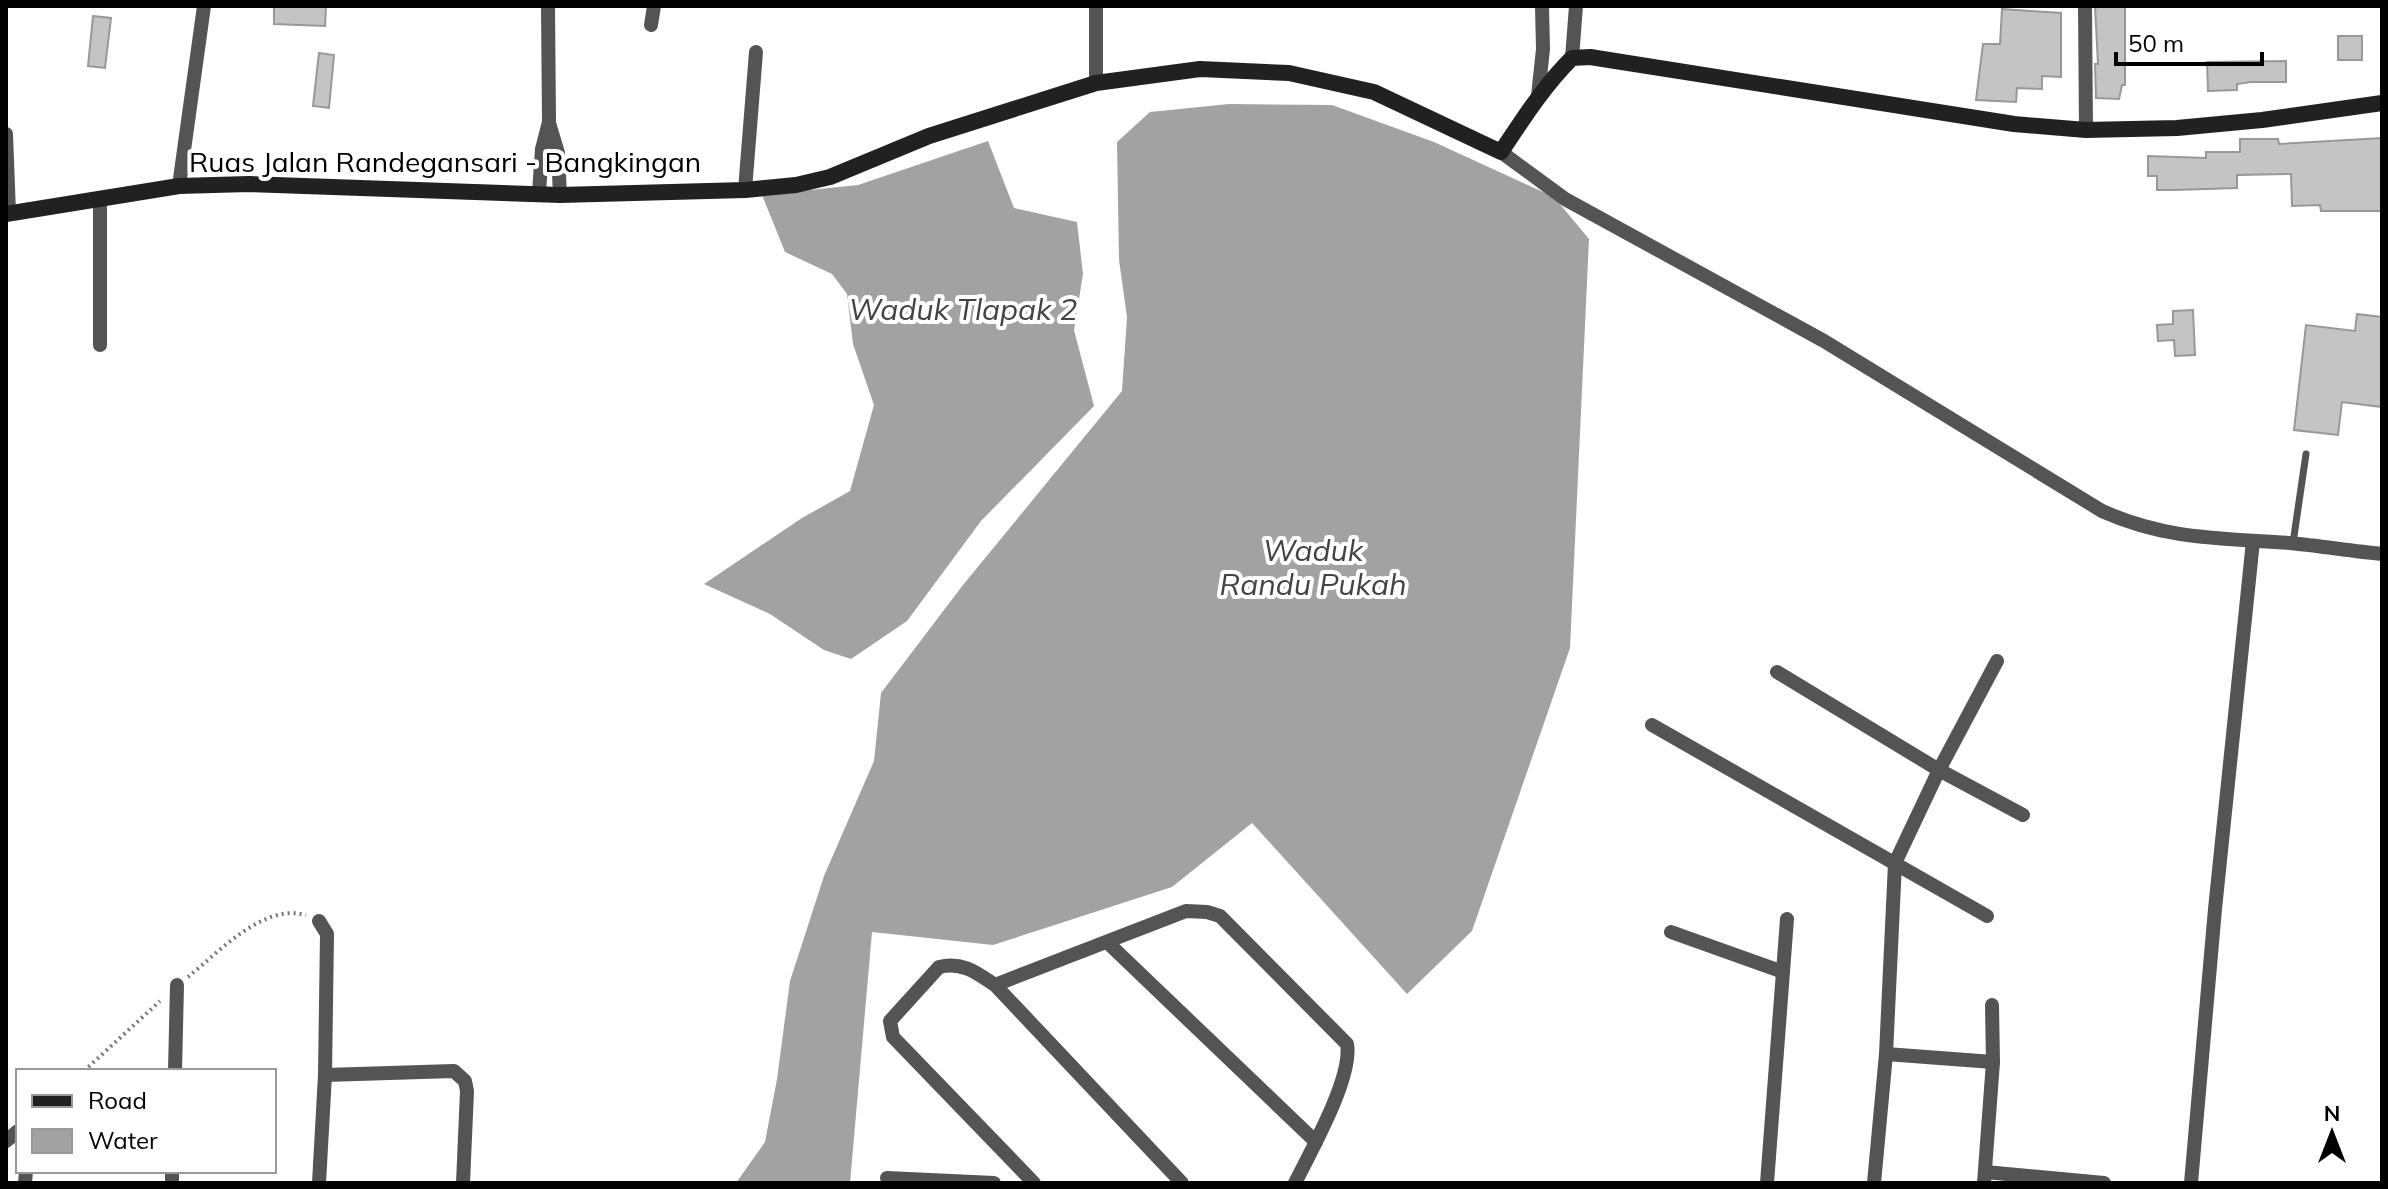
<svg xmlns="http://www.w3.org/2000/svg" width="2388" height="1189" viewBox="0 0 2388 1189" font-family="Mulish,sans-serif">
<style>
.water{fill:#a2a2a2}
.building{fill:#c4c4c4;stroke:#989898;stroke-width:2}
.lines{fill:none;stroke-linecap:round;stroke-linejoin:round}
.path{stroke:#767676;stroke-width:4;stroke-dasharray:2 4;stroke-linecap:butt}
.service{stroke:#545454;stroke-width:7}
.minor{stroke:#545454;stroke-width:14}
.secondary{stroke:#212121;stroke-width:16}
.labels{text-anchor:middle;stroke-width:8;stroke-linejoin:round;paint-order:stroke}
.street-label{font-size:28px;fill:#000;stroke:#fff}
.water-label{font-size:30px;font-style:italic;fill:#434343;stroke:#fff}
</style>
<rect width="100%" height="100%" fill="#fff"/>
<g class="water">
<path d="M1229,104L1332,105L1434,142L1554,197L1589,239L1570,648L1472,931L1407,994L1252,823L1172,887L993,945L872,932L850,1183H736L765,1142L777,1079L790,981L824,876L874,761L881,693L963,585L1122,391L1127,317L1119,260L1117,142L1150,112Z"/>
<path d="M988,141L1014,208L1077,222L1083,274L1074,330L1094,406L981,521L907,621L851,659L824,650L770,614L704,584L802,518L850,491L874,405L853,344L847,294L832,274L785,252L762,195L858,185Z"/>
</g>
<g class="building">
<path d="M274,6H326L325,26L274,24Z"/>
<path d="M2095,6H2125V85H2122L2119,99L2096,98L2095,64H2098Z"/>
<path d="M2002,9L2061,13V77L2042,76V89L2017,88L2016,102L1976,100L1983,44H2000Z"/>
<path d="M93,16L111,18L105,68L88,66Z"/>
<rect x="2338" y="36" width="24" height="24"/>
<path d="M319,53L334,55L329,108L313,106Z"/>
<path d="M2286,61V82H2251L2237,84V90L2208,91L2207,62Z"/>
<path d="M2382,138V211H2321L2320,205L2292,206L2291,174L2237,175V188L2174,190H2157V176H2148V156L2206,158V152H2240V139H2278L2279,144Z"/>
<path d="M2193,310L2195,355L2175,356L2174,340L2158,341L2157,325L2173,324V311Z"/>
<path d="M2357,314L2382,317V407L2342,402L2338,435L2294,430L2306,325L2355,331Z"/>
</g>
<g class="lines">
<g class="path">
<path d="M188,977C219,952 263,903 306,915"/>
<path d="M84,1071L160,1001"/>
</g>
<path class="service" d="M2293,543L2306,454"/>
<g class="minor">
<path d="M1096,6V83"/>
<path d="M2085,6L2086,130"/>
<path d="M651,25L654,6"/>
<path d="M1572,58L1576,6"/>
<path d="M1538,96L1543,49L1542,6"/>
<path d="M549,123L558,153L560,195"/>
<path d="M6,134L9,213"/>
<path d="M1501,152L1565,199L1824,341L2102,511C2167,540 2221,538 2290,543C2321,546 2351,551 2382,554"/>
<path d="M179,186L204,6"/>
<path d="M745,190L756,52"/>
<path d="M539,193L542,149L549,122L548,6"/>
<path d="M100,345V198"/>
<path d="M1777,672L1939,770L2023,815"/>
<path d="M1652,725L1987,916"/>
<path d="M1671,932L1783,972"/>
<path d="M1107,942L1316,1142"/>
<path d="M995,985L1186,911L1207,912L1220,916L1347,1044C1353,1077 1311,1151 1295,1183"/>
<path d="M1886,1054L1993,1062"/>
<path d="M175,1071L177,985"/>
<path d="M325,1075L454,1071L465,1081L467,1091L463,1183"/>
<path d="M6,1141L18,1131"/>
<path d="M1985,1172L2104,1183"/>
<path d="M887,1178L994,1183"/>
<path d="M25,1183L26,1171"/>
<path d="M172,1183V1171"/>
<path d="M319,1183L325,1075L327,934L319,921"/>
<path d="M1034,1183L893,1037L890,1021L939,967C962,961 977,973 995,985L1182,1183"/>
<path d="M1767,1183L1787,919"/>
<path d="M1874,1183L1886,1054L1895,863L1939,770L1997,661"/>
<path d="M1984,1183L1993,1062L1992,1005"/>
<path d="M2191,1183L2215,909L2253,541"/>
</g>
<path class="secondary" d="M6,214L179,186L249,184L560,195L745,190L796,185L830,177L929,136L1096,83L1200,69L1289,73L1374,92L1501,152C1523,119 1543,87 1572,58L1590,57L2014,124L2086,130L2177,128L2262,120L2382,103"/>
</g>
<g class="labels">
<g class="street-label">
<text x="445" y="172">Ruas Jalan Randegansari - Bangkingan</text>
</g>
<g class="water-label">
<text x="963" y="320">Waduk Tlapak 2</text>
<text x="1313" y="561">Waduk<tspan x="1313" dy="34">Randu Pukah</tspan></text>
</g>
</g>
<rect width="2388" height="1189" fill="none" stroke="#000000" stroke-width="16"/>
<rect x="16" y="1069" width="260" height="104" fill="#ffffff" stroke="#999999" stroke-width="2"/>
<rect x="32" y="1095" width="40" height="12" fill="#212121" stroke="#999999" stroke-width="2"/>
<text x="88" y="1109" font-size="24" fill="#000000">Road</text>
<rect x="32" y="1129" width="40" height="24" fill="#a2a2a2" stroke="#999999" stroke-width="2"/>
<text x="88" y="1149" font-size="24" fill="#000000">Water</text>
<g transform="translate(2332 1133)" stroke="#ffffff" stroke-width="6" paint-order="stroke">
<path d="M0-6L14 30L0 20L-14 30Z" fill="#000000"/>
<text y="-12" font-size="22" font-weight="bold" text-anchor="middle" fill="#000000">N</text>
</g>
<path d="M2116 52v12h146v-12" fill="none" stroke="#000000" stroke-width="4"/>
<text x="2128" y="52" font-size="24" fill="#000000" stroke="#ffffff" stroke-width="6" paint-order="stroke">50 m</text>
</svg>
